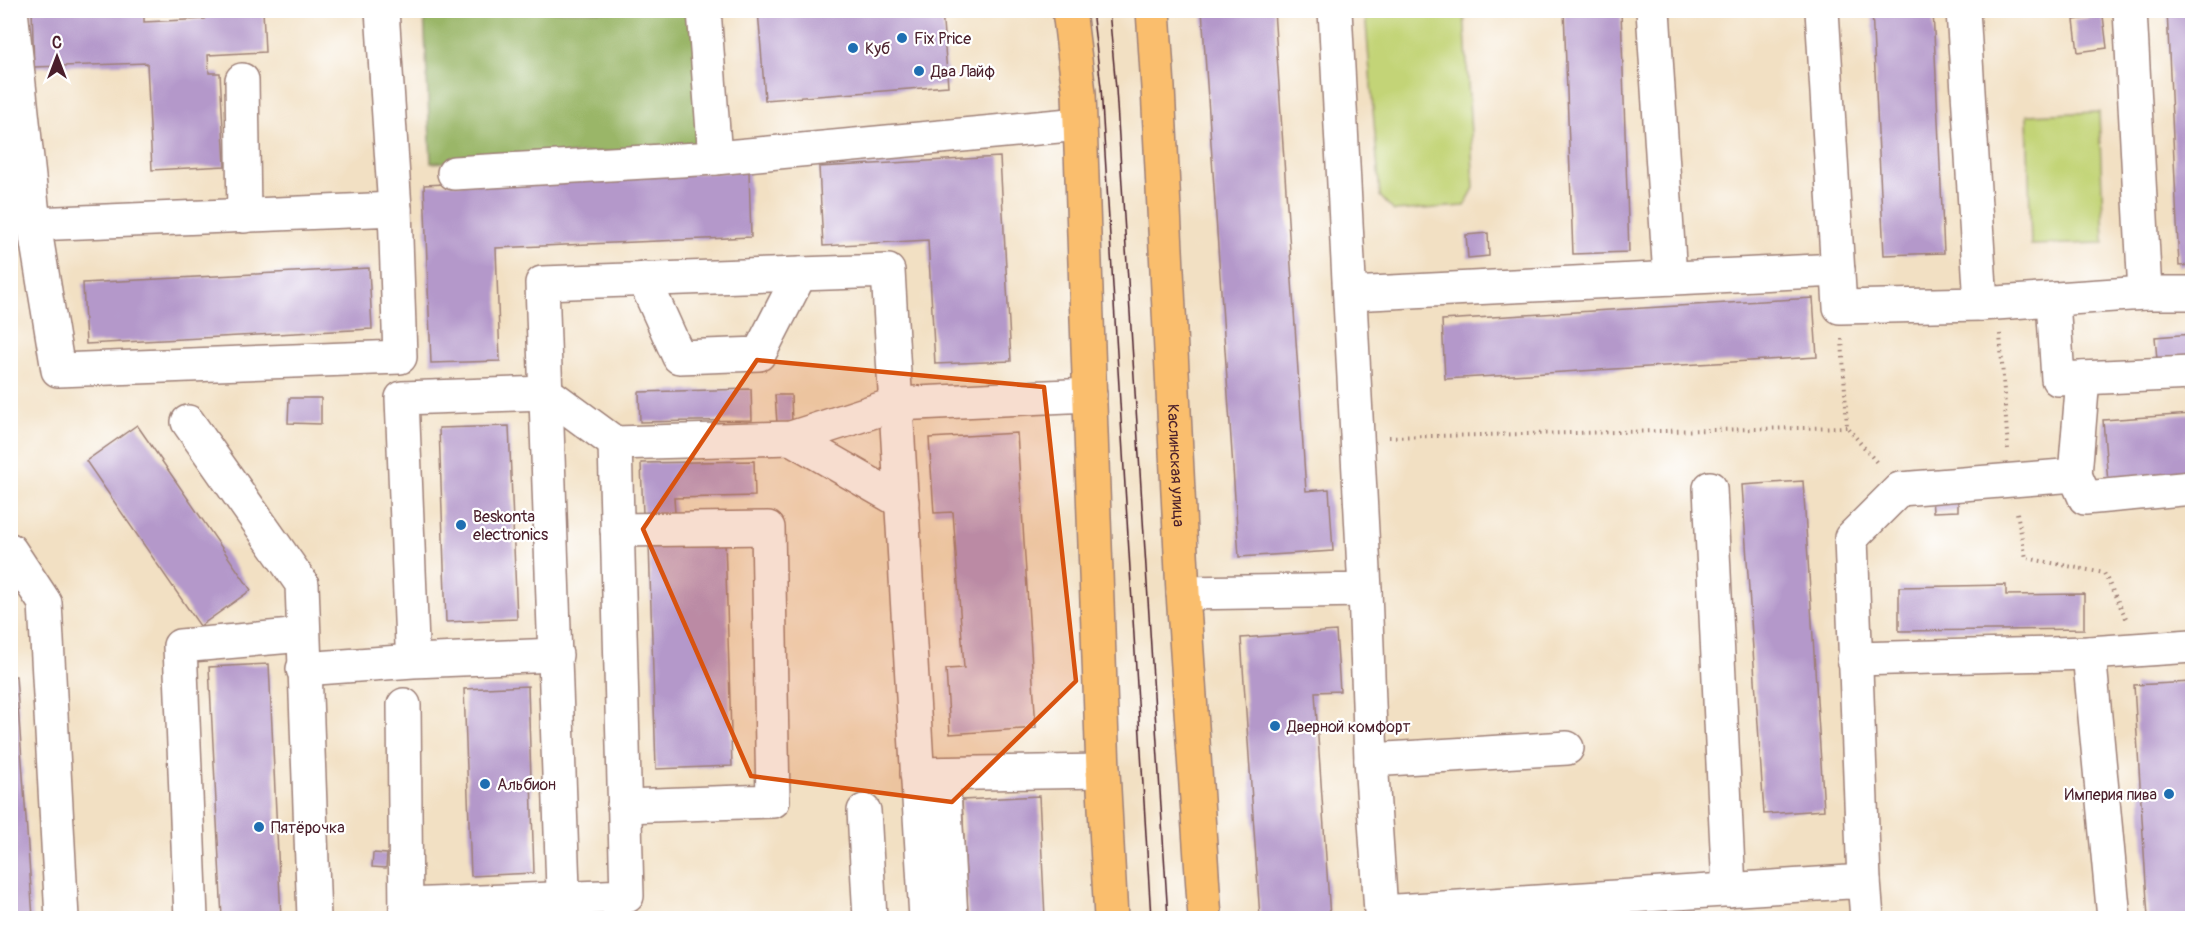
<svg xmlns="http://www.w3.org/2000/svg" width="2203" height="929" viewBox="0 0 2203 929" font-family="Pangolin,sans-serif">
<style>
.green{fill:#c3d477;stroke:#867a51;stroke-width:1.5}
.forest{fill:#9ab668;stroke:#726a4a;stroke-width:1.5}
.building{fill:#b498ca}
.lines{fill:none;stroke-linecap:round;stroke-linejoin:round}
.minor-casing{stroke:#9e8077;stroke-width:36}
.major-casing{stroke:#9e8077;stroke-width:36}
.path{stroke:#9e8077;stroke-width:4;stroke-dasharray:1.5 4.5;stroke-linecap:butt}
.minor{stroke:#fff;stroke-width:33}
.major{stroke:#fabe6d;stroke-width:33}
.tram{stroke:#4a1f2b;stroke-width:1.5}
.marked{fill:#d8530f;fill-opacity:0.2;stroke:#d8530f;stroke-width:4.5;stroke-linejoin:round}
.poi-dot{fill:#1f6fb2;stroke:#fff;stroke-width:2}
.labels{text-anchor:middle;stroke-width:4.5;stroke-linejoin:round;paint-order:stroke}
.poi-label{font-size:16px;fill:#4a1f2b;stroke:#fff;text-anchor:start}
.street-label{font-size:16px;fill:#4a1f2b;stroke:#fff}
</style>
<rect width="100%" height="100%" fill="#fff"/>
<filter id="ink" filterUnits="userSpaceOnUse"><feTurbulence type="fractalNoise" baseFrequency=".0167" numOctaves="2"/><feDisplacementMap in="SourceGraphic" scale="12" xChannelSelector="R" yChannelSelector="G"/><feConvolveMatrix kernelMatrix="1 2 1 2 8 2 1 2 1" color-interpolation-filters="sRGB"/></filter>
<filter id="wash" filterUnits="userSpaceOnUse"><feTurbulence type="fractalNoise" baseFrequency=".008" numOctaves="4" result="noise"/><feDisplacementMap in="SourceGraphic" scale="24" xChannelSelector="R" yChannelSelector="G"/><feGaussianBlur stdDeviation="1.35" result="paint"/><feColorMatrix in="noise" values="0 0 0 0 0 0 0 0 0 0 0 0 0 0 0 0 0 1.4 0 .05"/><feComposite in="paint" operator="in"/></filter>
<g filter="url(#wash)">
<rect width="100%" height="100%" fill="#f2e0c3"/>
<g class="green">
<path d="M1365,11H1464L1474,188L1464,206L1394,211L1380,196Z"/>
<path d="M2099,112L2104,243L2031,245L2027,115Z"/>
</g>
<path class="forest" d="M424,11H712L718,145L431,163Z"/>
<g id="blocks">
<g class="building">
<path d="M32,10H144V22L205,19V10H263L265,52L208,55L209,73H220L225,166L152,170L147,63L34,67Z"/>
<path d="M758,10H942L948,86L765,100Z"/>
<path d="M1202,10H1274L1306,491L1329,489L1333,551L1239,557Z"/>
<path d="M1564,10H1621L1629,252L1573,254Z"/>
<path d="M1872,10H1933L1944,253L1884,255Z"/>
<path d="M2167,10H2192V265L2179,266Z"/>
<path d="M2103,16L2107,48L2078,52L2074,20Z"/>
<path d="M1000,157L1011,361L935,364L928,240L823,246L819,167Z"/>
<path d="M749,171L751,237L496,248L500,361L431,363L424,185Z"/>
<path d="M1488,233L1489,256L1468,258L1466,235Z"/>
<path d="M369,268L372,329L86,344L83,283Z"/>
<path d="M1813,298L1817,357L1445,379L1442,320Z"/>
<path d="M2192,334V367L2158,370L2155,337Z"/>
<path d="M751,389L752,420L640,422L639,392Z"/>
<path d="M775,395H791L792,423H777Z"/>
<path d="M289,398H321V424L288,423Z"/>
<path d="M2192,414V478L2108,483L2103,420Z"/>
<path d="M137,425L251,590L200,626L86,461Z"/>
<path d="M509,426L517,619L446,622L439,428Z"/>
<path d="M1017,433L1036,728L950,734L946,669L964,668L953,512L934,513L929,438Z"/>
<path d="M754,461L755,496L674,498L675,513L643,515L641,463Z"/>
<path d="M1803,481L1824,810L1764,814L1742,485Z"/>
<path d="M1932,497H1958V511L1933,512Z"/>
<path d="M725,540L732,766L656,769L649,543Z"/>
<path d="M2006,585V595L2084,594V629L1899,631V587Z"/>
<path d="M1336,631L1340,691L1315,692L1330,918H1260L1241,638Z"/>
<path d="M269,664L281,918H222L209,667Z"/>
<path d="M10,676H16L33,918H10Z"/>
<path d="M2192,682V918H2148L2134,685Z"/>
<path d="M528,686L534,873L471,876L464,689Z"/>
<path d="M1039,796L1045,918H968L962,800Z"/>
<path d="M373,853L387,854L386,868L372,867Z"/>
</g>
</g>
</g>
<g filter="url(#ink)">
<use href="#blocks" fill-opacity="0" stroke="#9e8077" stroke-width="1.5"/>
<g class="lines">
<defs>
<g id="minor">
<path d="M11,10L34,224L58,370L400,357L395,209L34,224"/>
<path d="M382,10L395,209"/>
<path d="M704,10L715,158"/>
<path d="M1653,10L1670,278"/>
<path d="M1822,10L1840,307L1981,304L2145,293H2192"/>
<path d="M1963,10L1981,304"/>
<path d="M2130,10L2145,293"/>
<path d="M242,80L244,216"/>
<path d="M454,173L715,158L1080,124"/>
<path d="M644,279L679,357L759,354L800,274"/>
<path d="M1350,294L1838,270"/>
<path d="M2053,300L2058,379L2192,373"/>
<path d="M188,422L302,584L314,918"/>
<path d="M791,438L902,502"/>
<path d="M2075,475L2085,498L2192,488"/>
<path d="M1710,488L1729,890"/>
<path d="M617,530L768,528L773,801L624,806"/>
<path d="M10,550L45,603L62,918"/>
<path d="M1365,590L1371,760L1381,912L1864,881L1867,918"/>
<path d="M1183,593L1365,590L1335,10"/>
<path d="M412,644L402,398L547,393L615,443L791,438L896,404L1090,395"/>
<path d="M2089,653L2114,918"/>
<path d="M1854,659L2089,653L2192,646"/>
<path d="M303,669L413,661L556,655"/>
<path d="M404,705L406,918"/>
<path d="M1371,760L1567,748"/>
<path d="M917,774L1103,771"/>
<path d="M943,774L951,918"/>
<path d="M864,811L870,918"/>
<path d="M1864,881L1851,538L1900,489L2075,475L2083,378"/>
<path d="M406,905L627,896L615,443"/>
<path d="M191,918L180,646L303,635"/>
<path d="M564,918L542,283L888,271L926,918"/>
</g>
<g id="major">
<path d="M1069,10L1079,93L1103,771L1111,918"/>
<path id="s1" d="M1153,10L1158,88L1183,593L1205,918"/>
</g>
</defs>
<use href="#minor" class="minor-casing"/>
<use href="#major" class="major-casing"/>
<g class="path">
<path d="M2000,334L2008,449"/>
<path d="M1842,339L1847,427L1878,464"/>
<path d="M1389,437L1847,427"/>
<path d="M2017,513L2026,558L2104,573L2126,618"/>
</g>
<use href="#minor" class="minor"/>
<use href="#major" class="major"/>
<g class="tram">
<path d="M1092,10L1101,87L1151,918"/>
<path d="M1109,10L1116,89L1168,918"/>
</g>
</g>
</g>
<path class="marked" d="M757,360L1044,387L1076,681L952,802L751,776L643,529Z"/>
<g class="poi-dot">
<circle cx="902" cy="38" r="6"/>
<circle cx="853" cy="48" r="6"/>
<circle cx="919" cy="71" r="6"/>
<circle cx="461" cy="525" r="6"/>
<circle cx="1275" cy="726" r="6"/>
<circle cx="485" cy="784" r="6"/>
<circle cx="2169" cy="794" r="6"/>
<circle cx="259" cy="827" r="6"/>
</g>
<g class="labels">
<g class="poi-label">
<text x="914" y="44">Fix Price</text>
<text x="865" y="54">Куб</text>
<text x="931" y="77">Два Лайф</text>
<text x="473" y="522">Beskonta<tspan x="473" dy="18">electronics</tspan></text>
<text x="1287" y="732">Дверной комфорт</text>
<text x="497" y="790">Альбион</text>
<text x="2157" y="800" text-anchor="end">Империя пива</text>
<text x="271" y="833">Пятёрочка</text>
</g>
<g class="street-label">
<text dy="6" stroke="none"><textPath href="#s1" startOffset="456">Каслинская улица</textPath></text>
</g>
</g>
<rect width="2203" height="929" fill="none" stroke="#fff" stroke-width="36"/>
<g transform="translate(57 57)" stroke="#ffffff" stroke-width="4.5" paint-order="stroke">
<path d="M0-4.5L10 22L0 15L-10 22Z" fill="#4a1f2b"/>
<text y="-9" font-size="16" font-weight="bold" text-anchor="middle" fill="#4a1f2b">С</text>
</g>
</svg>
